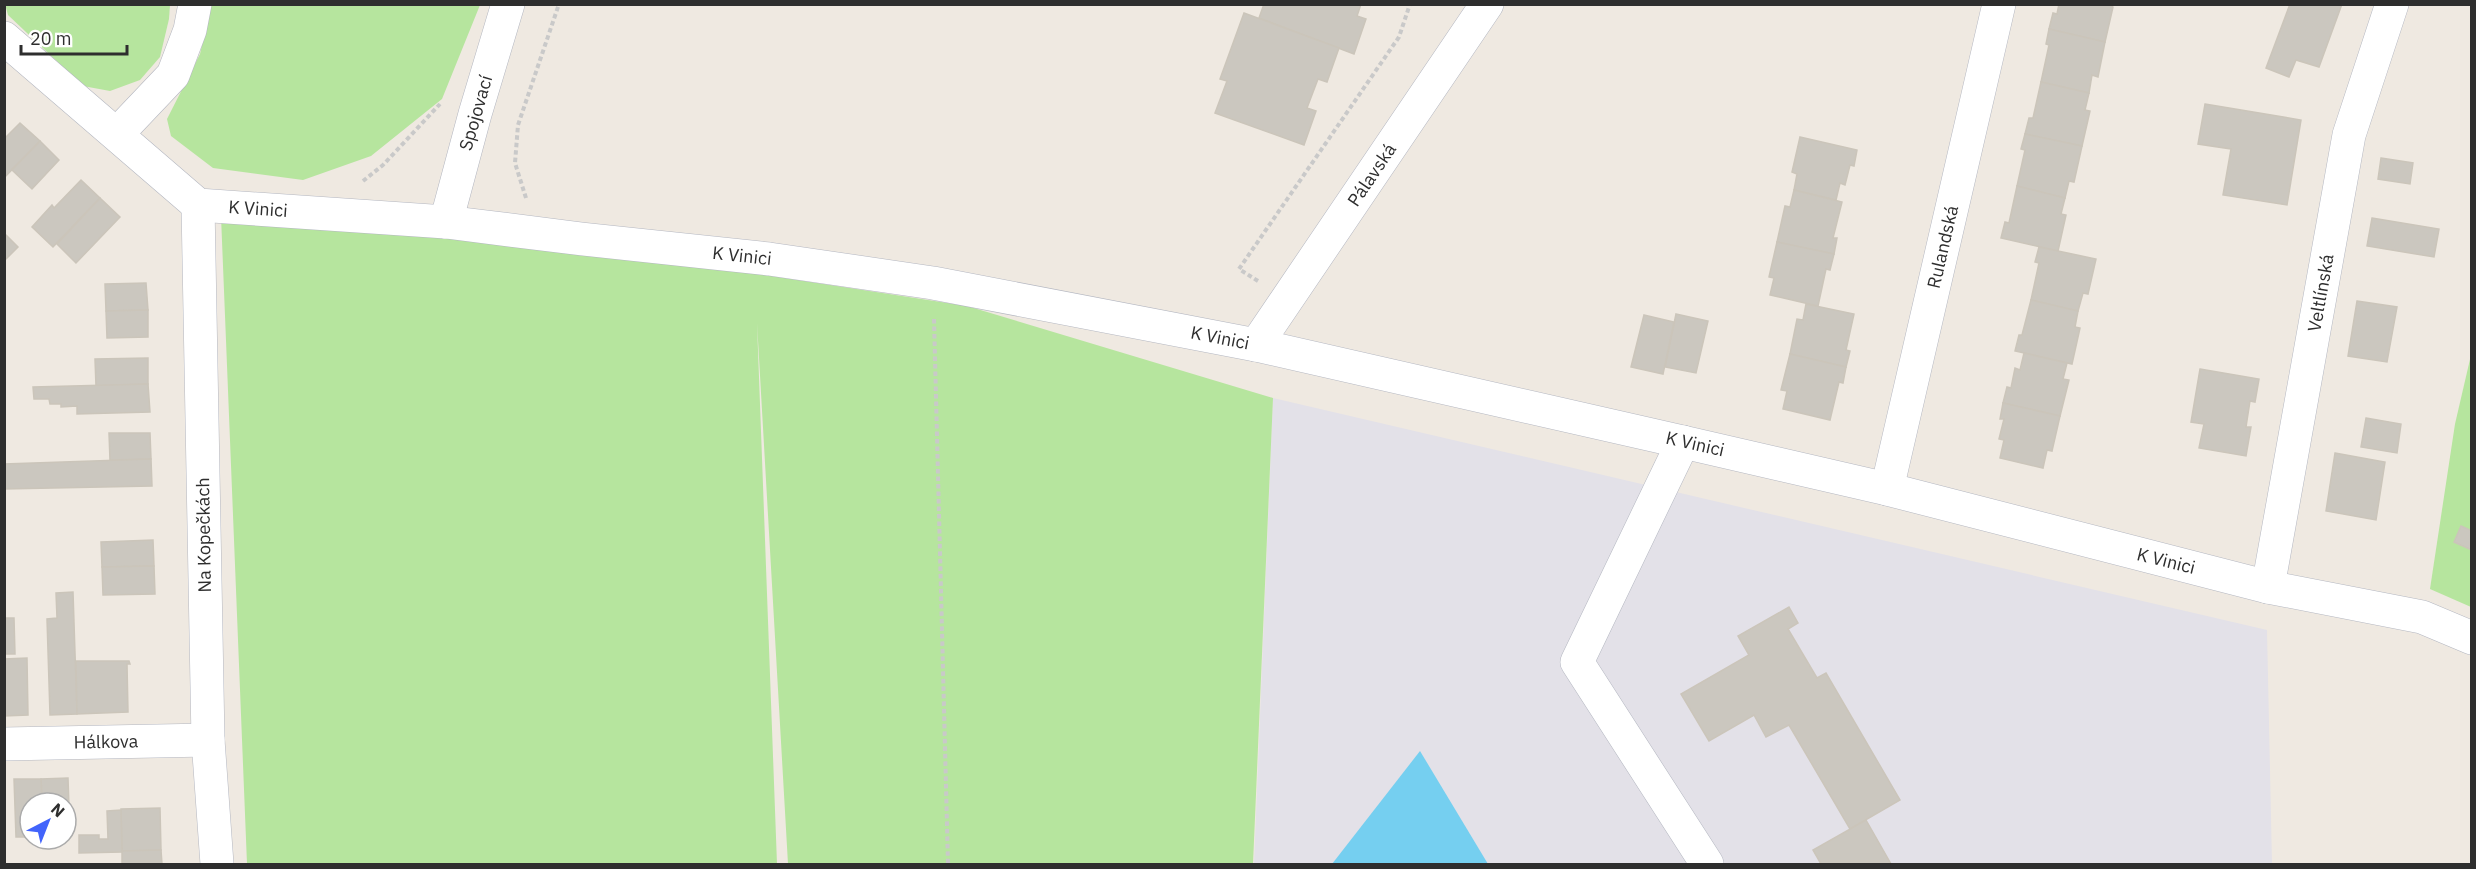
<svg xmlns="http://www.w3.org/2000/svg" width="2476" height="869" viewBox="0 0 2476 869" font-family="'IBM Plex Sans',sans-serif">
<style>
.industrial{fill:#e3e1e8}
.green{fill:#b6e59e}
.water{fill:#75cff0}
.building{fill:#cbc7bf;stroke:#cbc5ba;stroke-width:1.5}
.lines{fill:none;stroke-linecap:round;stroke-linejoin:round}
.minor-casing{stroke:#b4b7c1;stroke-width:34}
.path{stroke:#c9c9c9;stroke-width:4;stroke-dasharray:4.5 3;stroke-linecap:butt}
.minor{stroke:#fff;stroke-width:33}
.labels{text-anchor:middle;stroke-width:5;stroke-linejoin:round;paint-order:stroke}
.street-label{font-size:18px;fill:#2e2e2e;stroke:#fff}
</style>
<rect width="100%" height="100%" fill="#efe9e1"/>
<path class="industrial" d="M1273,398L2267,630L2272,864H1254Z"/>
<g class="green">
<path d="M5,4L170,5L169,19L160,57L140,80L110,91L83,86L8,15Z"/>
<path d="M211,5H480L442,99L371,156L303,180L213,168L171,136L167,119L200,54Z"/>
<path d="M220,191L967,306L1273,398L1253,864H788L757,323L777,864H247Z"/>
<path d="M2471,355V607L2430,589L2455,424Z"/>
</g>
<path class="water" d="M1420,751L1488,864H1332Z"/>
<g class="building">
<path d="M1264,4H1361L1357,16L1366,19L1354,54L1259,18Z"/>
<path d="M2059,4H2109L2113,7L2105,42L2049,29L2053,13L2057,14Z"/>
<path d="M2290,4H2342L2319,67L2296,60L2289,77L2266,68Z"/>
<path d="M1244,13L1339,48L1327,82L1318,79L1307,108L1316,111L1304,145L1215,113L1227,81L1220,79Z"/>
<path d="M2049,29L2105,42L2098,77L2092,75L2089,93L2041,82L2049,45L2046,44Z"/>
<path d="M2041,82L2089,93L2085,110L2090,111L2082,146L2025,134L2029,118H2033Z"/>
<path d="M2205,104L2301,120L2287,205L2223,195L2231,149L2198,144Z"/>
<path d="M20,123L40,141L4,178V139Z"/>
<path d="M2025,134L2082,146L2074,182L2069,181L2065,198L2017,186L2025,150L2021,149Z"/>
<path d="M1800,137L1857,150L1854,166L1850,165L1845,185L1840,183L1836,200L1794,190L1797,174L1792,172Z"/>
<path d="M40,141L59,160L32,189L12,170Z"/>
<path d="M2381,158L2413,163L2410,184L2378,179Z"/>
<path d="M81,180L100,198L53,247L32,227L52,205L54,208Z"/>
<path d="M2017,186L2065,198L2061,214L2066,215L2058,251L2001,238L2005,222L2009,223Z"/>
<path d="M1794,190L1842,202L1833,238H1837L1834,254L1777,242L1785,206L1790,207Z"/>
<path d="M100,198L120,217L76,263L57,244Z"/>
<path d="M2372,218L2439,229L2434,257L2367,246Z"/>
<path d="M4,233L18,247L4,261Z"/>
<path d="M1777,242L1834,254L1830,270L1826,269L1818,306L1770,295L1774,278L1769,277Z"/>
<path d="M2039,247L2096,259L2088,294L2083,293L2078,311L2031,300L2039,263L2035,262Z"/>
<path d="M146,283L148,310L106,311L105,284Z"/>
<path d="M2031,300L2078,311L2075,327L2080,328L2072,364L2015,351L2019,335H2022Z"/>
<path d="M2357,301L2397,307L2387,362L2348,356Z"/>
<path d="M1806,304L1854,314L1846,350L1850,351L1846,367L1790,354L1797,319L1803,320Z"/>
<path d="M148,310V337L107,338L106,311Z"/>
<path d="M1676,314L1708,321L1696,373L1665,367Z"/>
<path d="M1644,315L1674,322L1663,374L1631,367Z"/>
<path d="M2024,353L2067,363L2063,379L2069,380L2060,416L2003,403L2007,387L2011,388L2015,368L2020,370Z"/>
<path d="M1790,354L1846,367L1843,383L1839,382L1830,420L1783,409L1787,391L1781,390Z"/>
<path d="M148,358V384L96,386L95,359Z"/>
<path d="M2200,369L2259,379L2255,402L2250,401L2246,427H2251L2246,456L2199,448L2204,424L2191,422Z"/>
<path d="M148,384L150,412L77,414V406L61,407V404H50L49,399H34L33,387Z"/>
<path d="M2003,403L2060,416L2052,451L2047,450L2043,468L2000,458L2004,440L1999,439L2004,419H2000Z"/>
<path d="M2366,418L2401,424L2397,453L2361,447Z"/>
<path d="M109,433H150L151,459L110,460Z"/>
<path d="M2335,453L2385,462L2376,520L2326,511Z"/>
<path d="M151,459L152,486L4,489V464Z"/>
<path d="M2461,526L2472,531V550L2454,542Z"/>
<path d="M153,540L154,566L102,567L101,542Z"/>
<path d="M154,566L155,594L103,595L102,567Z"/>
<path d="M73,592L77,714L50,715L47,619L57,618L56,593Z"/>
<path d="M1789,607L1798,623L1788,629L1817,678L1826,673L1900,800L1850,829L1789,725L1766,737L1754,715L1709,741L1681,694L1749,655L1738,636Z"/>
<path d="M4,618H14L15,654H4Z"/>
<path d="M27,658L28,715L4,716V659Z"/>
<path d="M76,661H129L130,664H127L128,712L77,714Z"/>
<path d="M68,778L70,836H66V803H42L41,779Z"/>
<path d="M14,779H41L42,803H30V837H16Z"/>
<path d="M160,808L161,850L122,851L121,809Z"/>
<path d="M121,810L122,852L79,853V835H99V839H108L107,811Z"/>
<path d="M1866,820L1891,864H1821L1813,850Z"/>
<path d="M161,850L162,864H122V851Z"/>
</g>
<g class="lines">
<defs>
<g id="minor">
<path d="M4,38L198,205L446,222L582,239L769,259L933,283L1256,345L1683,442L1887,489L2268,587L2422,617L2472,638"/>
<path d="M117,134L173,75L190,30L195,4"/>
<path d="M198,205L208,740L217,864"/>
<path d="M446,222L475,114L508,4"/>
<path d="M1256,345L1487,4"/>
<path d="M1683,442L1577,662L1707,864"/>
<path d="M1887,489L1999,4"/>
<path d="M2268,587L2349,135L2392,4"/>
<path d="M4,744L208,740"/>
</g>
</defs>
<use href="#minor" class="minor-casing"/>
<g class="path">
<path d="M363,181L383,165L440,104"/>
<path d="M526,198L515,163L518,125L559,4"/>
<path d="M1258,281L1239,269L1399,37L1410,4"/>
<path d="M934,319L948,864"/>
</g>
<use href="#minor" class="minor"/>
</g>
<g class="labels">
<g class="street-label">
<text transform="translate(476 113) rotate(-74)" y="6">Spojovací</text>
<text transform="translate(1372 175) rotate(-56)" y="6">Pálavská</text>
<text transform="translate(258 209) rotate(4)" y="6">K Vinici</text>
<text transform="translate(1943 247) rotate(-77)" y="6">Rulandská</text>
<text transform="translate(742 256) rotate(6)" y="6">K Vinici</text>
<text transform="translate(2321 293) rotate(-80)" y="6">Veltlínská</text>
<text transform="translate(1220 338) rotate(11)" y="6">K Vinici</text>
<text transform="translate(1695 444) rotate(13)" y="6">K Vinici</text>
<text transform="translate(204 535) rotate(-91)" y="6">Na Kopečkách</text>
<text transform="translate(2166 561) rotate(14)" y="6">K Vinici</text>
<text transform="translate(106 742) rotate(-1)" y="6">Hálkova</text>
</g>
</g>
<rect width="2476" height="869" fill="none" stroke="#2e2e2e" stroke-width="12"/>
<g transform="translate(48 821) rotate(42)"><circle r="28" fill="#ffffff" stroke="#ababab" stroke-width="1.5"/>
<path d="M0-4.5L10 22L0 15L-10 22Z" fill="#4264fb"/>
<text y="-9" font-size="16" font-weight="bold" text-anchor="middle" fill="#2e2e2e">N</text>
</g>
<path d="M21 45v9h106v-9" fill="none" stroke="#2e2e2e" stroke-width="3"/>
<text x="30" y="45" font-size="18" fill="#2e2e2e" stroke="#ffffff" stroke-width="4.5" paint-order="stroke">20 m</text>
</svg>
